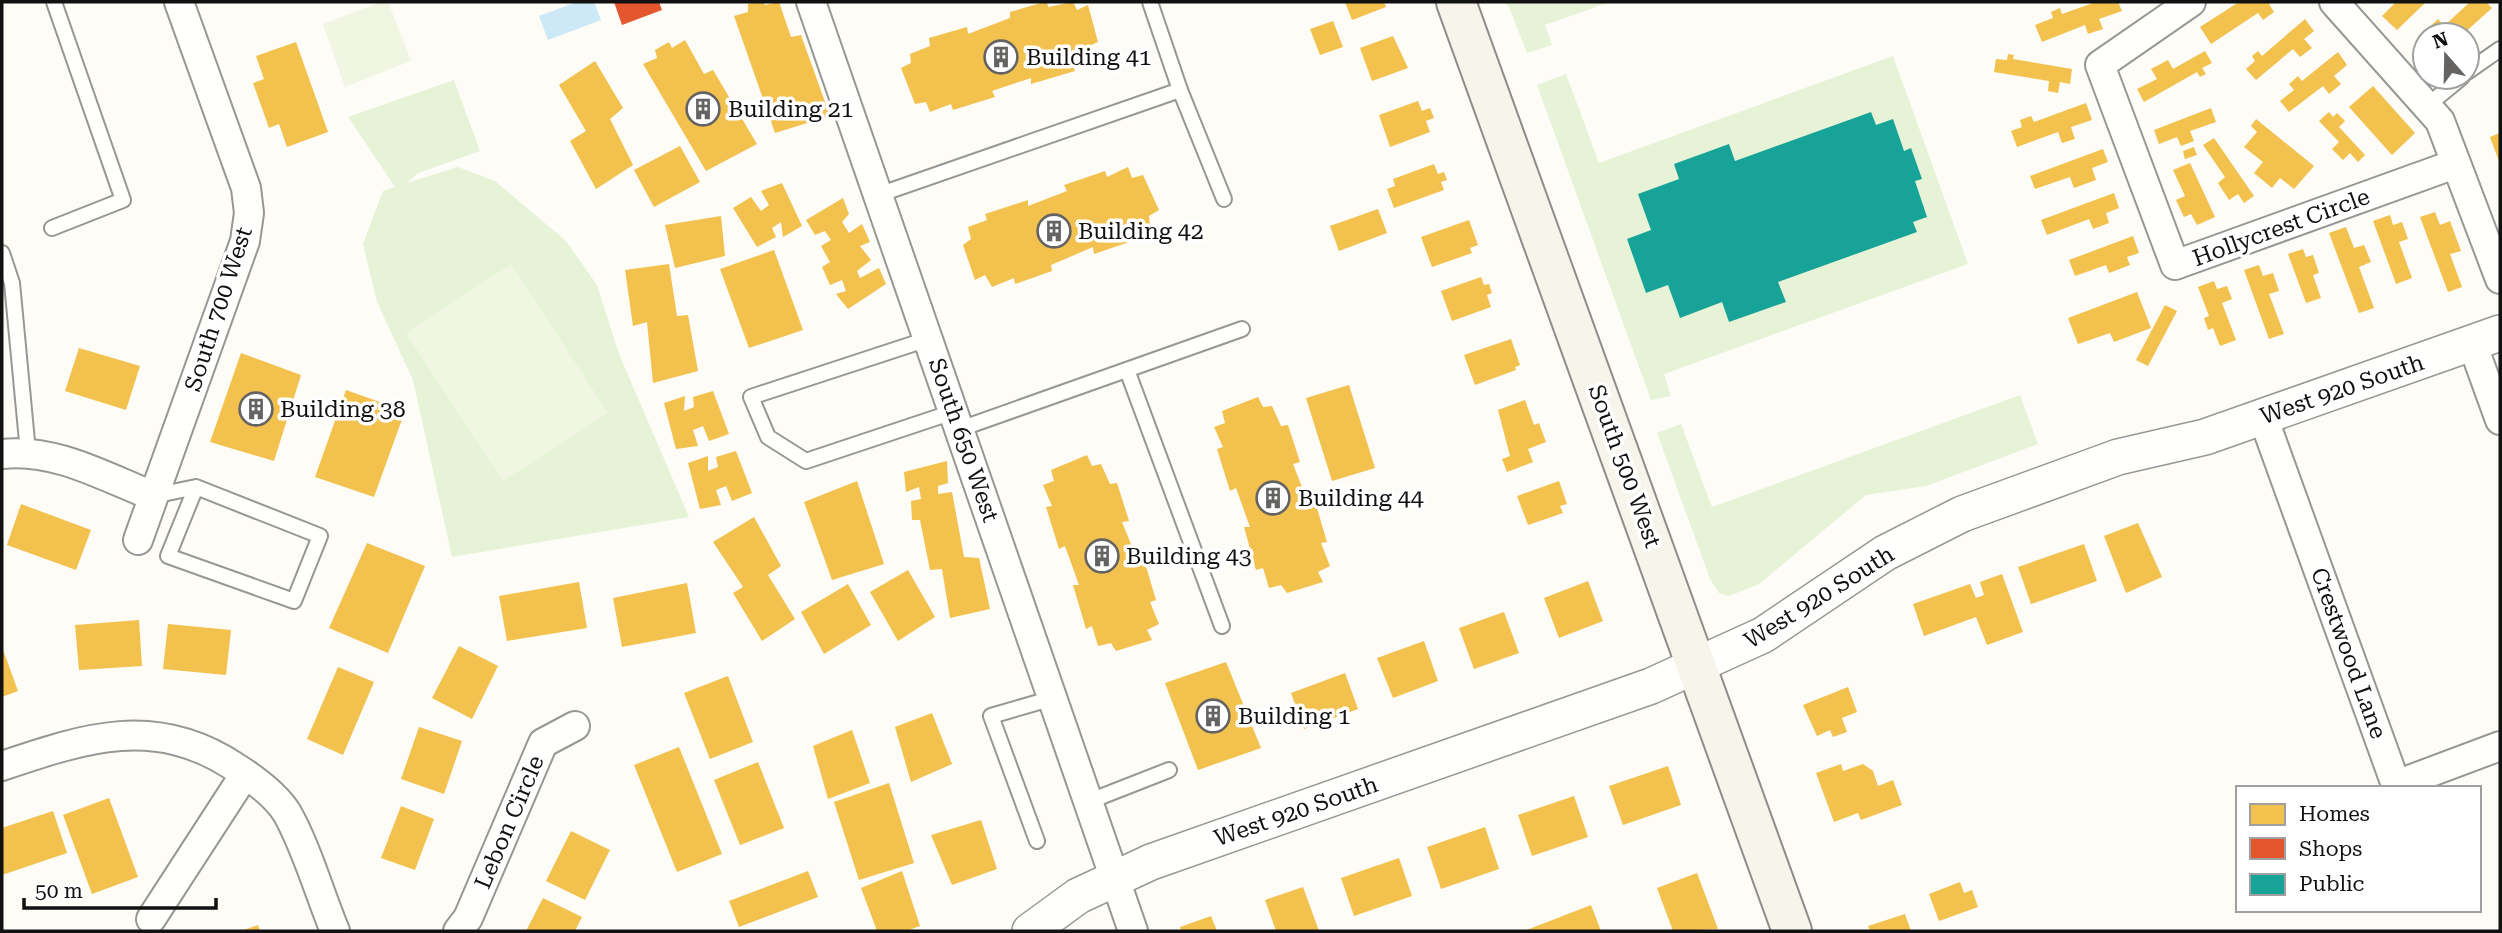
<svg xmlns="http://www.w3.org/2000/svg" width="2502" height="933" viewBox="0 0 2502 933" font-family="'Roboto Serif',serif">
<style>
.green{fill:#e7f3d7}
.pitch{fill:#f0f6e1}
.water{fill:#cde8f7}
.homes{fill:#f2c14e}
.shops{fill:#e4572e}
.public{fill:#17a398}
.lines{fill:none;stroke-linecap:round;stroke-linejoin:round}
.service-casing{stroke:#979795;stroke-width:18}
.minor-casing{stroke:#979795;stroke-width:32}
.tertiary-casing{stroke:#979795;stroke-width:38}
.secondary-casing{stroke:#8e8d8b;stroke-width:42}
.service{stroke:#fffffe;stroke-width:14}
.minor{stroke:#fffffe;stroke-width:28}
.tertiary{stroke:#fffffe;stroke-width:35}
.secondary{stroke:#f6f4eb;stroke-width:38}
.labels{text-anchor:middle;stroke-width:7;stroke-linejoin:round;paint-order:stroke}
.poi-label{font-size:23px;fill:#111;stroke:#fff;text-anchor:start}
.street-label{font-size:23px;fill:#111;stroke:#fff}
</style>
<rect width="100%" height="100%" fill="#fdfcf7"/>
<g class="green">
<path d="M1504,2H1610L1545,25L1552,45L1527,53L1509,7Z"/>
<path d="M1893,56L1968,264L1664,374L1671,396L1651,400L1537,85L1566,74L1599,163Z"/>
<path d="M454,80L480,151L418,173L407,183L458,167L495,181L566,241L597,285L619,354L689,517L452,557L413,380L377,302L363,244L383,191L395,187L348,117Z"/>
<path d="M2020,395L2038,444L1926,486L1866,495L1759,584L1729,596L1719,593L1710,579L1657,433L1681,424L1712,507Z"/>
</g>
<g class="pitch">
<path d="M381,2H388L411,61L345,87L323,24Z"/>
<path d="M511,264L608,413L503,481L406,333Z"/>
</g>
<path class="water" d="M577,2H594L601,20L548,40L539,16Z"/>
<g class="homes">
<path d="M755,2H764L765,5L779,2L791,37L801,35L830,116L775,133L734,16L748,12V4Z"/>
<path d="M1044,2H1047L1048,7L1073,2L1077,10L1088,5L1098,42L1089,46L1092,59L1073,65L1075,71L1031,84V78L992,91L995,97L953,110L951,104L930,112L926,102L915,104L901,68L911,63L910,54L930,46L929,38L967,27L968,34L1010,18V12Z"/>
<path d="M1345,2H1384L1386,7L1352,20Z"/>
<path d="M2096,2H2118L2122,11L2099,19L2103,29L2088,34L2085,25L2042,42L2035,25L2053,18L2051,12L2060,8L2062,14Z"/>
<path d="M2239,2H2273L2269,4L2274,12L2263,20L2258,13L2211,44L2200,27Z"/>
<path d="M2396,2H2426L2397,30L2382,16Z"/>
<path d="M2470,2H2486L2492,8L2462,35H2426L2424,32L2438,19L2444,26Z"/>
<path d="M2305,19L2314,31L2304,39L2312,48L2300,57L2293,49L2256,80L2246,69L2255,61L2252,56L2258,51L2262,56Z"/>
<path d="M1333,21L1343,47L1320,55L1310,29Z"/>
<path d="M1393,36L1408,68L1372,81L1360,48Z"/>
<path d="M685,40L704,74L713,70L757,144L706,171L643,64L657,58L655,50L669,42L672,48Z"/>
<path d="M296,42L328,132L287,147L279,124L269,128L253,83L264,79L256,56Z"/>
<path d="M2205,51L2212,63L2202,68L2206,74L2200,77L2197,72L2144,102L2137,89L2157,79L2151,69L2168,60L2173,69Z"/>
<path d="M2338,52L2347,65L2334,76L2341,84L2329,94L2323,86L2289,112L2280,101L2294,90L2289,84L2298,76L2302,81Z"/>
<path d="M2008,54L2014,55L2013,59L2072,69L2070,84L2060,82L2058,93L2048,91L2049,81L1994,72L1996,59L2007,60Z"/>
<path d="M595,61L623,108L610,119L633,165L596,189L570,141L586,131L559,85Z"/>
<path d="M2373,86L2415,133L2392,155L2349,107Z"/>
<path d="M1418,101L1422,111L1430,108L1434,118L1426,121L1430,132L1390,147L1379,115Z"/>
<path d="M2086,103L2092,120L2071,127L2075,139L2062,143L2058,132L2017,147L2011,131L2022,127L2020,120L2031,116L2034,122Z"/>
<path d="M2211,108L2216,122L2190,131L2194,141L2181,146L2177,137L2159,144L2154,130Z"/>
<path d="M2329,112L2333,117L2337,113L2345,121L2339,127L2365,155L2358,162L2350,153L2343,160L2332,149L2339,142L2319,121Z"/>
<path d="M2256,119L2314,166L2294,189L2280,178L2272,188L2254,173L2263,162L2244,147L2257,132L2251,126Z"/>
<path d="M2500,133V164L2490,137Z"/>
<path d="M2214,138L2254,196L2244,203L2238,194L2229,200L2218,183L2225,177L2203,145Z"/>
<path d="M680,146L700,182L654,207L634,170Z"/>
<path d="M2194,147L2197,155L2185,159L2183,151Z"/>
<path d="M2103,149L2108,162L2092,168L2096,180L2074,188L2070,177L2035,189L2030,176Z"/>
<path d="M2190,163L2215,217L2197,225L2191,214L2184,217L2176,200L2185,196L2173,170Z"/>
<path d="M1434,164L1438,174L1444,172L1447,180L1441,182L1444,190L1394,208L1387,189L1395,186L1393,179Z"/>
<path d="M1128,167L1132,178L1143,175L1159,210L1149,216L1150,225L1131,234L1132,241L1094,254L1093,247L1051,265L1052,271L1015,284L1014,278L992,287L985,275L975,280L963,245L971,239L968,227L987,220L985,214L1028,200V206L1067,191L1064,185L1105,171L1107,177Z"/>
<path d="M782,183L802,226L783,237L781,222L772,228L776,237L757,247L733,208L751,197L761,211L769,205L761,191Z"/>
<path d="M2114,193L2119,208L2106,213L2109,223L2093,229L2089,219L2047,235L2041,220Z"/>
<path d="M843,198L849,214L842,222L849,233L862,224L870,242L860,246L871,260L857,271L860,278L879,268L886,284L848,309L836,294L846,291L842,280L830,285L822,267L830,262L821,246L831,240L825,231L815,235L806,220Z"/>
<path d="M1378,209L1387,233L1339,251L1330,226Z"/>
<path d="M2435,212L2440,225L2450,221L2461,251L2450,254L2462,287L2448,292L2420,217Z"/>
<path d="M2390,215L2393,225L2402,222L2408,239L2399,242L2412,278L2396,284L2373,221Z"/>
<path d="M721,216L725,256L675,268L665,225Z"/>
<path d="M1469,220L1478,245L1470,248L1472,253L1432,267L1421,237Z"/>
<path d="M2346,227L2354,248L2364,245L2371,262L2359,267L2374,308L2359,313L2329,233Z"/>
<path d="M2133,236L2139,253L2127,257L2130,265L2109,273L2106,265L2075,276L2069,260Z"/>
<path d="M2303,249L2306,257L2313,255L2319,273L2313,275L2321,298L2306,303L2288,254Z"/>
<path d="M774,250L803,330L749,348L720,269Z"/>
<path d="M669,264L677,316L688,315L698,371L653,383L647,322L633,326L625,270Z"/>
<path d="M2259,265L2263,276L2273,273L2279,291L2269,294L2284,334L2269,339L2244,270Z"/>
<path d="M1481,277L1484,285L1489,284L1492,293L1487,295L1491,307L1452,321L1441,291Z"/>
<path d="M2214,281L2217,289L2227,286L2232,299L2222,303L2236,340L2220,346L2213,328L2208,330L2204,318L2209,316L2198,287Z"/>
<path d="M2137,292L2151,328L2114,342L2110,333L2078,344L2068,318Z"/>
<path d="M2165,305L2177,311L2148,366L2136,360Z"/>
<path d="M1511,339L1520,365L1515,367L1516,370L1475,385L1464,355Z"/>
<path d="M79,348L140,366L126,410L65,391Z"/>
<path d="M241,353L301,375L274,461L210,442Z"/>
<path d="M1349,385L1375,468L1332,481L1306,398Z"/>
<path d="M346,390L405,411L374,497L315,477Z"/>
<path d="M713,391L729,434L709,441L703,426L693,430L698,446L676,449L664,403L685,396L684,411L694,407L693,397Z"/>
<path d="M1258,397L1263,407L1272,406L1281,426L1288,425L1300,462L1293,464L1309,505H1316L1327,542L1321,543L1330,566L1318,572L1323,582L1287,593L1281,585L1269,588L1263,568L1256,570L1244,527H1250L1236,488L1230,491L1217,449L1223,447L1214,427L1225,423L1222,411Z"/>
<path d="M1525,400L1534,425L1539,423L1546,442L1528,449L1533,462L1507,472L1502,459L1510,456L1498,410Z"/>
<path d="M736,451L752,493L732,501L726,486L716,490L721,505L700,509L688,463L708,456V471L718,467L716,457Z"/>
<path d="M1087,455L1092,466L1101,464L1110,484L1117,483L1129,521L1122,522L1139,564L1145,563L1156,600L1150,602L1159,624L1147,630L1152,640L1116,651L1111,643L1098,646L1092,626L1086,629L1073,585H1079L1065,546L1059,549L1046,507L1052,506L1043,485L1054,481L1051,470Z"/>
<path d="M947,461L948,483L938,486V494L952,492L964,557L979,558L990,609L950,618L942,569L930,570L920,520H912L911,501L921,499L919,487L906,492L904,472Z"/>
<path d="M857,481L884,564L832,580L804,502Z"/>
<path d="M1559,481L1567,504L1560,506L1563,513L1528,525L1517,496Z"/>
<path d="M21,504L91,530L76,570L7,545Z"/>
<path d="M754,517L781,566L768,575L795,619L762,641L733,593L743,587L713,542Z"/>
<path d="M2138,523L2162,577L2126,593L2104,536Z"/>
<path d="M367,543L425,566L388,653L329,628Z"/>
<path d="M2084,544L2097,581L2031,604L2018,567Z"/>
<path d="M908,570L935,617L898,641L870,592Z"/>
<path d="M2002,574L2023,632L1987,645L1976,617L1924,636L1913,604L1970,584L1976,598L1984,595L1980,582Z"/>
<path d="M1588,581L1603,621L1559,638L1544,598Z"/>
<path d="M579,582L587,628L507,641L499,596Z"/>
<path d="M687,583L696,633L622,647L613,598Z"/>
<path d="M848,584L871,625L824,654L801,612Z"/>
<path d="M1504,612L1519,653L1474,669L1459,628Z"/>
<path d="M139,620L142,666L79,670L75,625Z"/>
<path d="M168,624L231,630L226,675L163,669Z"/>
<path d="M1424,641L1438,681L1393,698L1377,658Z"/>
<path d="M459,646L498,666L472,719L432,698Z"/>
<path d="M2,647L18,691L2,697Z"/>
<path d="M1226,662L1261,748L1198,770L1165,683Z"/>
<path d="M338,667L374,682L343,755L307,739Z"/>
<path d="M1345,673L1358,709L1304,729L1291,693Z"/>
<path d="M728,676L753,742L710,759L684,693Z"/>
<path d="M1848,687L1857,712L1842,718L1847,732L1833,737L1830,730L1817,736L1803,705Z"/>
<path d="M932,713L952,764L911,782L895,727Z"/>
<path d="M419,727L462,741L444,794L401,779Z"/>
<path d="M852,730L870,783L828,799L813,746Z"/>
<path d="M679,747L722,854L677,872L634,765Z"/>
<path d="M758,762L784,828L740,845L714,780Z"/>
<path d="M1841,764L1843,771L1863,764L1873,771L1878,786L1893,780L1902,805L1861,820L1858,813L1834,822L1816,773Z"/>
<path d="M1668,766L1681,805L1623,825L1609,786Z"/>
<path d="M889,783L914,863L859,880L834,802Z"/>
<path d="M1574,796L1588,837L1532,856L1518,815Z"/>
<path d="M109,798L138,877L92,894L63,815Z"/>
<path d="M401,806L434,819L415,870L381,858Z"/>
<path d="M53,811L67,853L2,875V828Z"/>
<path d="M981,820L997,869L952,885L931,835Z"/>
<path d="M1485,827L1499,869L1441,889L1427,847Z"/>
<path d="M571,831L610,850L585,900L546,881Z"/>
<path d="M1399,858L1412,896L1354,916L1341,878Z"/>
<path d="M808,871L818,897L739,927L729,901Z"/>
<path d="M902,871L920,926L906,931H877L861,888Z"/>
<path d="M1697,873L1718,929L1673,931L1657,888Z"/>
<path d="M1960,882L1964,893L1972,890L1978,907L1939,921L1929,894Z"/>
<path d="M1303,887L1319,931H1276L1265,900Z"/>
<path d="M543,898L582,917L575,931H526Z"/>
<path d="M1591,905L1601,931H1524Z"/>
<path d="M1905,914L1911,931H1870L1868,926Z"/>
<path d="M1211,916L1217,931H1181L1180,927Z"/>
<path d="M258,925L260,931H241Z"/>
</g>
<path class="shops" d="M614,2H659L662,10L622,25Z"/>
<path class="public" d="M1871,112L1876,125L1893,119L1904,151L1911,148L1922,179L1915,181L1927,217L1913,222L1917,232L1778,282L1786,302L1729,322L1722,302L1680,318L1668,285L1646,293L1627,239L1651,230L1638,194L1679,179L1674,164L1729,144L1735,161Z"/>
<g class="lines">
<defs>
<g id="service">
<path d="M2467,72L2500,49"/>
<path d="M1180,90L1224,199"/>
<path d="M2428,105L2462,77"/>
<path d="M878,195L1180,90L1150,2"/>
<path d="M52,228L123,200L54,2"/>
<path d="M2,253L12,283L28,452"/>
<path d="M928,339L751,397L768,437L806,461L953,412"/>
<path d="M1127,370L1222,626"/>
<path d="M960,429L1242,329"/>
<path d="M153,496L196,487L320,536L294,601L168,556L196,487"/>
<path d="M1090,801L1169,770"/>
<path d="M1037,841L991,716L1053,698"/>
</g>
<g id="minor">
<path d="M811,2L1133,931"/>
<path d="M2191,2L2100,65L2175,265L2455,164"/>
<path d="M2334,2L2440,121L2500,279"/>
<path d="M2472,343L2500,420"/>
<path d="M2263,417L2396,785L2500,746"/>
<path d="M2,454C55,448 105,477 153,496"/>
<path d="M138,540L245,241L249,213L246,188L179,2"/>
<path d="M2,766C85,738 155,714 235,767C254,779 275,794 287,813C306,846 320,895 335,931"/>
<path d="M151,919L245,774"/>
<path d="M458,931L468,918L543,743L575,726"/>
</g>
<path id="tertiary" d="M1030,931L1078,896L1151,862L1651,686L1763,635L1885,553L1962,514L2118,457L2205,437L2500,333"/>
<path id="secondary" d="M1456,2L1792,931"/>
</defs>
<use href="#service" class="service-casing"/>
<use href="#minor" class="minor-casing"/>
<use href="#tertiary" class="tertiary-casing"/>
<use href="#secondary" class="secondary-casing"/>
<use href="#service" class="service"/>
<use href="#minor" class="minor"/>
<use href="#tertiary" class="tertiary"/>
<use href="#secondary" class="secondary"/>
</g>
<defs>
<symbol id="building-ring" viewBox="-11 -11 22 22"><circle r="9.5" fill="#fff" stroke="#646362" stroke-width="1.5"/><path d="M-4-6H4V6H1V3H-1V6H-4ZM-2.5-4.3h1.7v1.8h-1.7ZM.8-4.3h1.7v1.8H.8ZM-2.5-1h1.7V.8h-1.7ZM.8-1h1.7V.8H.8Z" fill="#646362"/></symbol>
</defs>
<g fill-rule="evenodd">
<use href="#building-ring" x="982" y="38" width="38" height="38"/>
<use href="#building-ring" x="684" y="90" width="38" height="38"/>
<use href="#building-ring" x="1035" y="212" width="38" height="38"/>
<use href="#building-ring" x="237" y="390" width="38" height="38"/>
<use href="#building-ring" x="1254" y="479" width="38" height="38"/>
<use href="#building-ring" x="1083" y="537" width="38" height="38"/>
<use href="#building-ring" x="1194" y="697" width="38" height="38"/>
</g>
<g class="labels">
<g class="poi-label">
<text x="1026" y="65">Building 41</text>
<text x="728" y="117">Building 21</text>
<text x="1078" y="239">Building 42</text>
<text x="280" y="417">Building 38</text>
<text x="1298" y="506">Building 44</text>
<text x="1126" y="564">Building 43</text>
<text x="1238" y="724">Building 1</text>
</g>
<g class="street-label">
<text transform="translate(2281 227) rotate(-20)" y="8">Hollycrest Circle</text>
<text transform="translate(218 309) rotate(-72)" y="8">South 700 West</text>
<text transform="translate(2342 389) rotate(-19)" y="8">West 920 South</text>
<text transform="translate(964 440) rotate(71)" y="8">South 650 West</text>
<text transform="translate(1625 466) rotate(70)" y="8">South 500 West</text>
<text transform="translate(1819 597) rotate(-32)" y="8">West 920 South</text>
<text transform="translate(2349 653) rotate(70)" y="8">Crestwood Lane</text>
<text transform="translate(1296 811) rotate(-19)" y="8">West 920 South</text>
<text transform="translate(509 822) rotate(-67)" y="8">Lebon Circle</text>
</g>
</g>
<rect width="2502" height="933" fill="none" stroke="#111111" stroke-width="7"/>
<rect x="2236" y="786" width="245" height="126" fill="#ffffff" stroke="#a0a0a0" stroke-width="2"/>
<rect x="2250" y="804" width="35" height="21" fill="#f2c14e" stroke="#a0a0a0" stroke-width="2"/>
<text x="2299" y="821" font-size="21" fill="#111111">Homes</text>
<rect x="2250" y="838" width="35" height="21" fill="#e4572e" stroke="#a0a0a0" stroke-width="2"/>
<text x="2299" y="856" font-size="21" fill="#111111">Shops</text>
<rect x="2250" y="874" width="35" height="21" fill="#17a398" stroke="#a0a0a0" stroke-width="2"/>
<text x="2299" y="891" font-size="21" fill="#111111">Public</text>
<g transform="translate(2446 56) rotate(340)"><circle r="33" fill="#ffffff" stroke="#a0a0a0" stroke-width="2"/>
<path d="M0-5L12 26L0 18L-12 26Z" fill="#646362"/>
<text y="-10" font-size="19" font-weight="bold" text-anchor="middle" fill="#111111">N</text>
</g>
<path d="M24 898v10h192v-10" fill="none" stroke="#111111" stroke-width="3.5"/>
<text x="35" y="898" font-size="21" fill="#111111" stroke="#ffffff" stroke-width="5" paint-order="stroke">50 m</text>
</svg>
